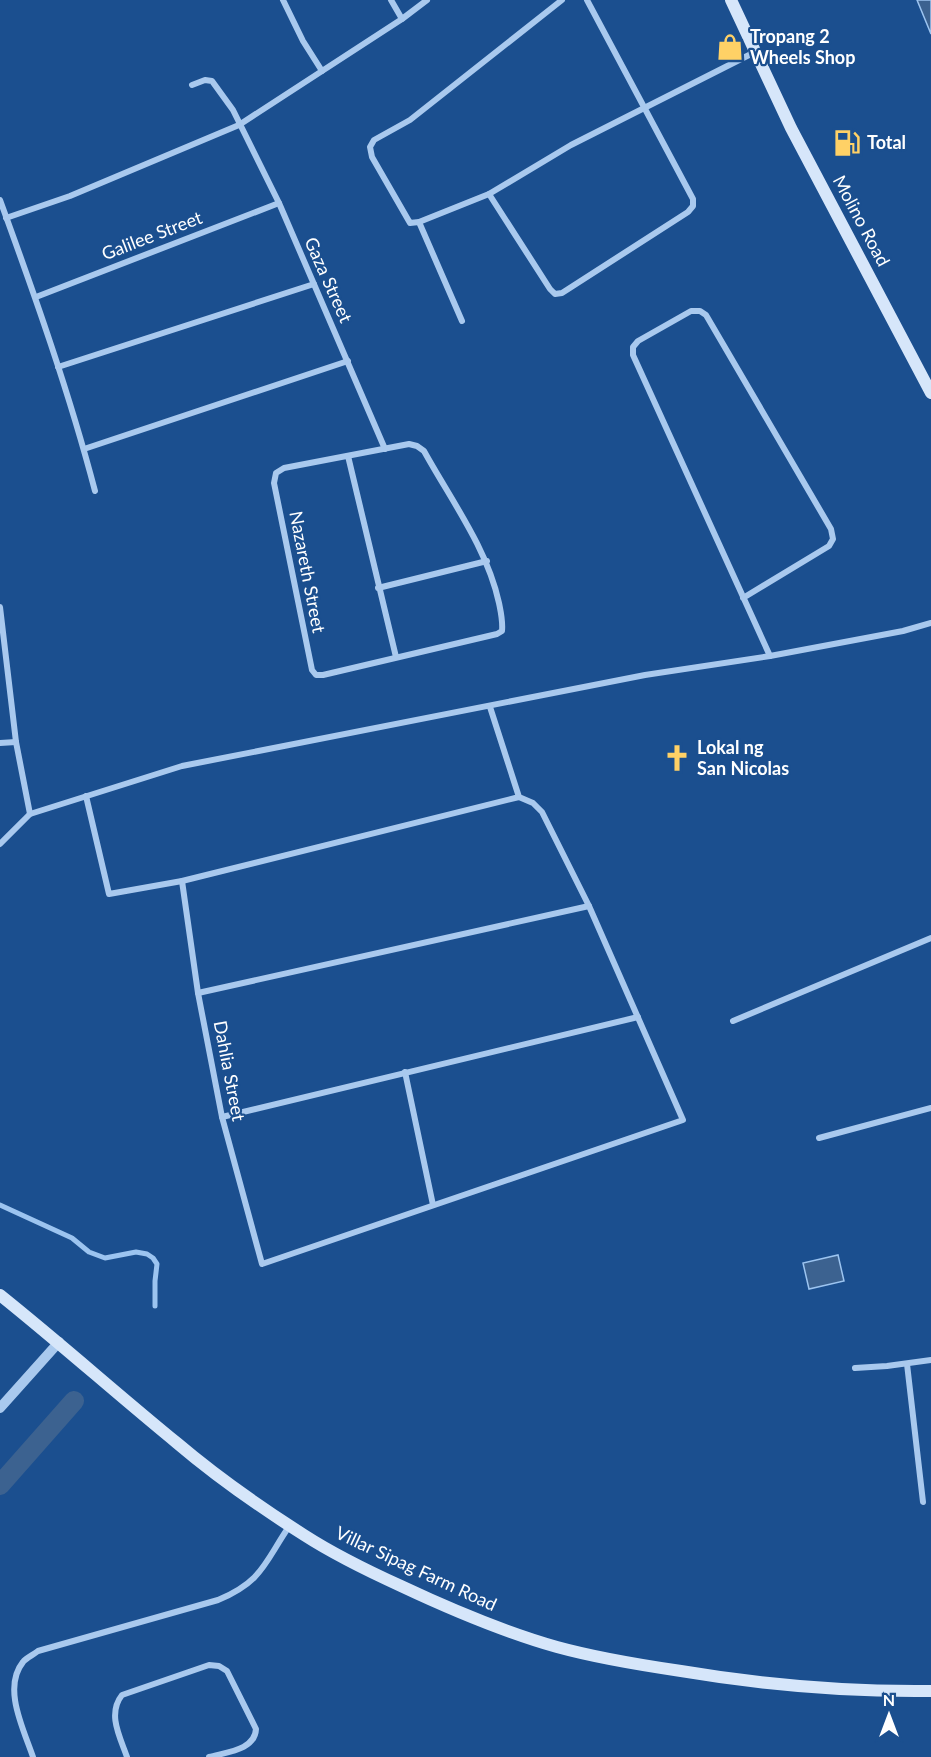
<svg xmlns="http://www.w3.org/2000/svg" width="931" height="1757" viewBox="0 0 931 1757" font-family="Lato,sans-serif">
<style>
.water{fill:#3c6290;stroke:#9cc4f0;stroke-width:1.5}
.lines{fill:none;stroke-linecap:round;stroke-linejoin:round}
.stream{stroke:#9cc4f0;stroke-width:5}
.canal{stroke:#3c6290;stroke-width:20}
.minor{stroke:#a9c9ee;stroke-width:6}
.tertiary{stroke:#a9c9ee;stroke-width:10}
.secondary{stroke:#d6e6fa;stroke-width:12}
.labels{text-anchor:middle;stroke-width:4.5;stroke-linejoin:round;paint-order:stroke}
.poi-label{font-size:18px;font-weight:bold;fill:#fff;stroke:#1b4f8f;text-anchor:start}
.street-label{font-size:18px;fill:#fff;stroke:#1b4f8f}
</style>
<rect width="100%" height="100%" fill="#1b4f8f"/>
<g class="water">
<path d="M917,0H931V34Z"/>
<path d="M838,1255L844,1281L809,1289L803,1263Z"/>
</g>
<g class="lines">
<path class="stream" d="M0,1205L72,1238L89,1252L105,1258L136,1252L147,1254L153,1258L157,1264L155,1281V1306"/>
<path class="canal" d="M0,1485L74,1401"/>
<g class="minor">
<path d="M283,0L303,41L322,71"/>
<path d="M391,0L402,19"/>
<path d="M562,0L410,120L374,140L370,147L372,157L410,223L419,222L489,194L571,145L755,52"/>
<path d="M192,85L205,80L212,81L233,110L279,203L385,449"/>
<path d="M489,194L550,289L555,294L562,293L688,212L693,206V199L587,0"/>
<path d="M0,200C35,296 69,392 95,491"/>
<path d="M6,218L70,196L239,125L402,19L427,0"/>
<path d="M419,222L462,321"/>
<path d="M36,297L279,203"/>
<path d="M58,367L314,284"/>
<path d="M409,444L417,446L424,451C451,500 487,548 499,603C501,613 503,621 502,631L497,634L323,675H316L312,670L274,483L276,473L284,468Z"/>
<path d="M84,449L348,361"/>
<path d="M348,456L396,657"/>
<path d="M378,588L487,561"/>
<path d="M743,598L829,546L833,539L831,529L706,315L700,311H691L638,341L633,347V355L770,656"/>
<path d="M0,607L16,742L30,814"/>
<path d="M0,743L16,742"/>
<path d="M86,796L109,894L182,881L519,797"/>
<path d="M0,844L30,814L182,766L645,675L770,656L903,631L931,623"/>
<path d="M182,881L198,993L222,1117L262,1264L683,1120L589,906L542,812L533,803L519,797L490,707"/>
<path d="M198,993L589,906"/>
<path d="M733,1021L931,938"/>
<path d="M405,1072L433,1205"/>
<path d="M222,1117L638,1017"/>
<path d="M819,1138L931,1108"/>
<path d="M907,1364L923,1502"/>
<path d="M855,1368L887,1366L931,1360"/>
<path d="M33,1757C24,1730 2,1688 23,1662C26,1658 33,1655 38,1651L218,1600C263,1581 264,1563 290,1525"/>
<path d="M127,1757C120,1737 107,1714 122,1695L209,1665L219,1666L227,1671L256,1729C255,1750 227,1752 209,1757"/>
</g>
<path class="tertiary" d="M0,1408L59,1342"/>
<g class="secondary">
<path d="M731,0L791,128L931,393"/>
<path d="M0,1295C60,1343 117,1394 177,1443C217,1477 260,1507 304,1535C335,1555 368,1571 401,1586C452,1610 504,1632 557,1647C597,1658 640,1665 681,1671C764,1685 847,1692 931,1691"/>
</g>
</g>
<defs>
<symbol id="shop-bare" viewBox="-9 -9 18 18"><path d="M-5-2.5h2.3a2.7 3.5 0 0 1 5.4 0H5L5.5 6h-11ZM-1.5-2.5h3a1.5 2.3 0 0 0-3 0Z" fill="#ffd166" stroke="#1b4f8f" stroke-width="2.5" paint-order="stroke"/></symbol>
<symbol id="fuel-bare" viewBox="-9 -9 18 18"><path d="M-5.5-6h7V0h2V4h1.3V-2.5L3-4.5l.8-.8L6-3V5H2.5V1h-1V6h-7ZM-4.2-4.7v3.2H.2V-4.7Z" fill="#ffd166" stroke="#1b4f8f" stroke-width="2.5" paint-order="stroke"/></symbol>
<symbol id="church-bare" viewBox="-9 -9 18 18"><path d="M-1.2-6h2.4v3.5h3.3v2.4h-3.3V6h-2.4V-.1h-3.3v-2.4h3.3Z" fill="#ffd166" stroke="#1b4f8f" stroke-width="2.5" paint-order="stroke"/></symbol>
</defs>
<g fill-rule="evenodd">
<use href="#shop-bare" x="711" y="28" width="38" height="38"/>
<use href="#fuel-bare" x="828" y="124" width="38" height="38"/>
<use href="#church-bare" x="658" y="739" width="38" height="38"/>
</g>
<g class="labels">
<g class="poi-label">
<text x="750" y="43">Tropang 2<tspan x="750" dy="21">Wheels Shop</tspan></text>
<text x="867" y="149">Total</text>
<text x="697" y="754">Lokal ng<tspan x="697" dy="21">San Nicolas</tspan></text>
</g>
<g class="street-label">
<text transform="translate(861 221) rotate(62)" y="6">Molino Road</text>
<text transform="translate(152 236) rotate(-21)" y="6">Galilee Street</text>
<text transform="translate(328 280) rotate(66)" y="6">Gaza Street</text>
<text transform="translate(307 572) rotate(79)" y="6">Nazareth Street</text>
<text transform="translate(229 1071) rotate(79)" y="6">Dahlia Street</text>
<text transform="translate(416 1569) rotate(25)" y="6">Villar Sipag Farm Road</text>
</g>
</g>
<g transform="translate(889 1715)" stroke="#1b4f8f" stroke-width="4.5" paint-order="stroke">
<path d="M0-4.5L10 22L0 15L-10 22Z" fill="#ffffff"/>
<text y="-9" font-size="16" font-weight="bold" text-anchor="middle" fill="#ffffff">N</text>
</g>
</svg>
